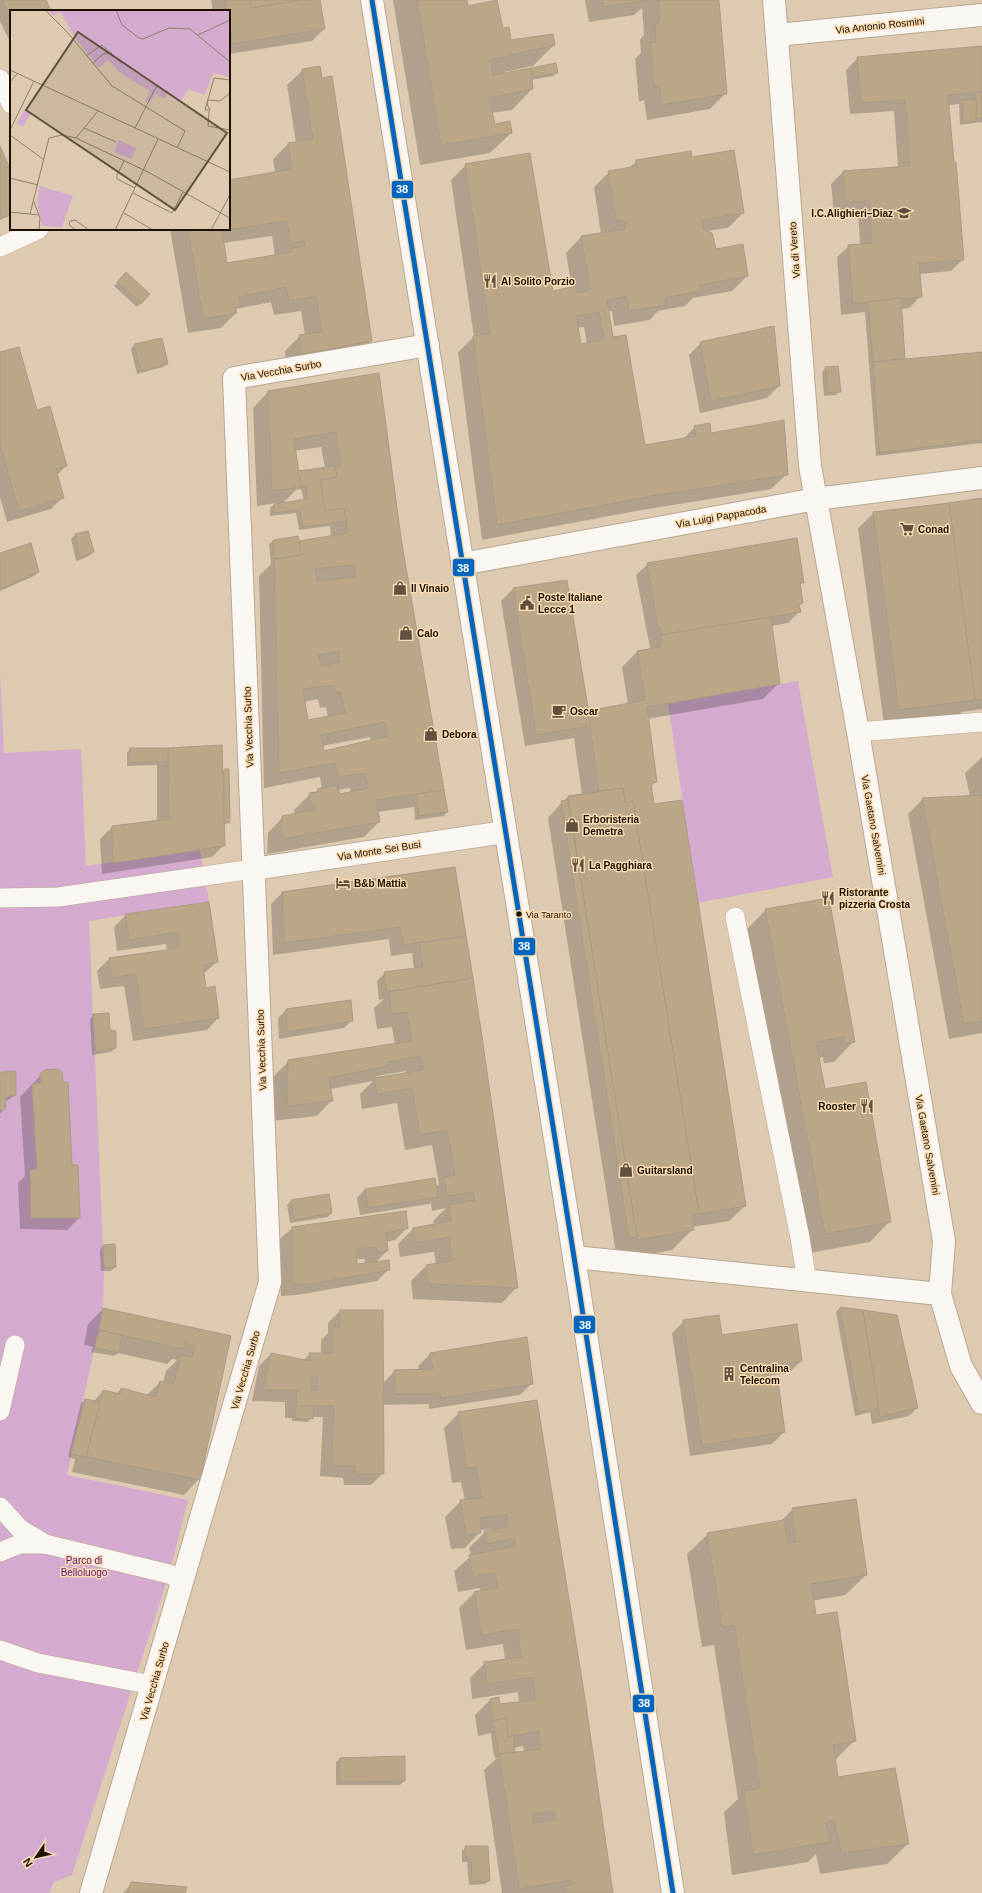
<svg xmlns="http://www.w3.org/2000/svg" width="982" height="1893" viewBox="0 0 982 1893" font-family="Helvetica,sans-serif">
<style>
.park{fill:#d4abce}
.shadow{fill:#0003;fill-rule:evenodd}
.building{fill:#bba687;stroke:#aa9b86;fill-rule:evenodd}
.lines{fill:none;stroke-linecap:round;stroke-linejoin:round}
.service-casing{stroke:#b8a893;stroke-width:20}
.minor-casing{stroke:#b8a893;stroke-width:24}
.secondary-casing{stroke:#b8a893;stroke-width:24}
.service{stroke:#faf7f3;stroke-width:19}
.minor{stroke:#faf7f3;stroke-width:22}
.secondary{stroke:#faf7f3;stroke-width:22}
.bus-1-casing{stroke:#fadcb4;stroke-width:8}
.bus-1{stroke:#0065bd;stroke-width:5}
.bus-dot{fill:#1d1001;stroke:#fadcb4;stroke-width:1.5}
.labels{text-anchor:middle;stroke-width:3;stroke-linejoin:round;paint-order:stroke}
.bus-label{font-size:9px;fill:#1d1001;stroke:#fadcb4;text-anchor:start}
.street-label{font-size:10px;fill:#1d1001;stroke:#fadcb4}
.poi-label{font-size:10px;font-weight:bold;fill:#1d1001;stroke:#fadcb4;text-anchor:start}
.park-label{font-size:10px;fill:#5d1279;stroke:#fadcb4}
.inset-road{fill:none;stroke:#91806a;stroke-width:1}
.view{fill:#61513e;fill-opacity:0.15;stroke:#61513e;stroke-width:2}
.inset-edge{fill:none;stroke:#1d1001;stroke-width:2}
.line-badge{stroke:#fadcb4;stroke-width:1.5}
.badge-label{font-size:11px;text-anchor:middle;font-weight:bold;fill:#fff}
</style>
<rect width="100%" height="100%" fill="#decab0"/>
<g class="park">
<path d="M0,674L4,753L81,749L86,866L200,850L209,902L89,921L104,1268L103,1308L67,1475L188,1500L169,1574L72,1875L54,1882L49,1893H0Z"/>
<path d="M798,681L833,877L698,903L668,703Z"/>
</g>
<g class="shadow">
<path d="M0,0H45L50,11H11V44L0,21Z"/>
<path d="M211,0H319L324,29L312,41L229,54V11H213Z"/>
<path d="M393,0H466L467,7L502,29L510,41L554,45L533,66L504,72L505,74L556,65L557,72L553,76L531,80L532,89L512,110L492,113L495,125L511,133L490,153L420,165Z"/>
<path d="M585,0H718L725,94L710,109L647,120L644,100L639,102L635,59L641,53L640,40L644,35L642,8L634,15L589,22Z"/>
<path d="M982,47V122L960,125L959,104L948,105L963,259L951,271L919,274L921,296L909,308L901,309L905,360L982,353V443L876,456L865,312L841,315L837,257L849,246L860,245L858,212L834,214L831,184L843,172L898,168L894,111L850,114L846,70L858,58Z"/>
<path d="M303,70L371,341L356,356L287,368L285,351L300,336L305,335L301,311L274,315L271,302L236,309V313L221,328L188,333L170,229H229V181L275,173L273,159L288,144L296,143L287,85ZM272,236L275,256L226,264L223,243Z"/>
<path d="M0,148L11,173V215L0,220Z"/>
<path d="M691,158L743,213L728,228L707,231L715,250L747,276L732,291L693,298L685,306L658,311L650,320L614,326L612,311L608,312L613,338L644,446L682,440L695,427L787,474L771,489L636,511L482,540L458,352L474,337L451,180L466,165L552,293L572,288L566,253L581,237L601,234L594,187L609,172L629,168L637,161ZM584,327L587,344L580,345L577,328Z"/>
<path d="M126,273L149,294L137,307L114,286Z"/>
<path d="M701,343L779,386L767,398L700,413L689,355Z"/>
<path d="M134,345L167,363L163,367L137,374L131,349Z"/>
<path d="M0,353L37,411L66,466L57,475L63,497L51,509L7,522L0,497Z"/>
<path d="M826,368L839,391L836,395L824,396L822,372Z"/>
<path d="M378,374L400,538L447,812L444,816L415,820L414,807L377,812L379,822L364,837L267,854L268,833L283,817L295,815L294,810L310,794L322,789L320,777L264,788L259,576L271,564L269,544L273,541L298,543L331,537L330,526L299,530L296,513L270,516V508L276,503L257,506L253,408L268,392ZM321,447L325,468L297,473L294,451ZM301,489L304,500L283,503L296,490ZM318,699L320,708L326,707L328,717L307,721L304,702ZM370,737L371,741L323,752L322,746ZM350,788L351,793L339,795L338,790Z"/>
<path d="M982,499V709L962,712L958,715L884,725L858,528L874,513Z"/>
<path d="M88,532L93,552L89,556L76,561L71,539L75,535Z"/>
<path d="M0,554L38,572L34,576L0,591Z"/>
<path d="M648,564L803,582L799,586L802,603L799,607V612L788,623L771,626L778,684L763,699L647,719L656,781L650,788L745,1206L729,1221L692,1227L693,1229L672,1250L617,1260L548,818L562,802L568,797L582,795L574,738L525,746L501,601L513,589L588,713L628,704L622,667L637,652L648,650L650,648L636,575Z"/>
<path d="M130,749H169L222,773L225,770L229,822L223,826L224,845L212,857L102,874L100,839L112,827L157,822V765L127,766V753Z"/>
<path d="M982,757V1033L949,1039L908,814L923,799L970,796L965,773Z"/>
<path d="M455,868L517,1287L502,1303L413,1299L411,1281L426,1266L436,1265L434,1252L400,1257L398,1244L413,1229L434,1225L433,1221L446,1208L432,1211L431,1203L429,1204L360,1215L357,1198L365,1189L436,1187L439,1184L432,1145L405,1150L397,1103L362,1109L360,1094L373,1081L330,1089L332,1100L317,1116L272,1121L273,1077L289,1061L395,1045L392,1027L377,1029L374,1008L384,999L379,1000L377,981L385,973L414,969L412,953L391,956L389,939L273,955L271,904L283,892ZM406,1071L407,1073L374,1079L377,1076Z"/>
<path d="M208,903L217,962L203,974L205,989L218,1018L207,1030L133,1041L124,986L100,989L97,971L109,959L167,951L166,944L117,951L114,927L126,915Z"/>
<path d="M766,910L854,1041L834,1062L824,1063L823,1057L818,1058L824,1091L890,1221L870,1242L804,1254L745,931Z"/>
<path d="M286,1010L352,1020L344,1028L279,1039L278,1018Z"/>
<path d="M94,1015L115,1048L111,1052L92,1055L90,1019Z"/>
<path d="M0,1073L15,1095L4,1103V1109L0,1114Z"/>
<path d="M41,1075L71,1166L79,1218L67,1230L20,1229L18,1183L25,1176L20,1097Z"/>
<path d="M291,1201L331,1213L328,1217L290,1223L287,1205Z"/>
<path d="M292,1228H407L395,1240L386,1242L387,1251L375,1263L389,1269L377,1281L297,1295L281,1296L280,1239ZM356,1259H364L366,1264L356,1265Z"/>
<path d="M103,1246L115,1267L111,1271H101L100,1250Z"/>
<path d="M840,1308L896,1316L917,1408L909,1416L872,1424L870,1412L855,1416L836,1312Z"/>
<path d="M103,1309L230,1336L199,1479L184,1495L72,1472L75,1459L68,1457L81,1403L85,1400L93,1402L103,1391L116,1394L121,1389L147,1395L160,1382L163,1383L166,1371L177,1360L172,1359L167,1364L118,1353L114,1356L91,1352L93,1347L84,1345L88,1324Z"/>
<path d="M340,1311L383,1383L395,1371L419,1370L418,1366L430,1354L532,1383L520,1395L429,1409V1404L383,1405V1473L371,1485H344L343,1478L320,1476L323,1417H312L308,1422L292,1421V1418H285V1402L252,1401L259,1366L271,1354L303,1361L310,1354H321V1340L328,1333V1323Z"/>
<path d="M684,1321L721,1337L801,1361L789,1373L767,1376L768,1385L784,1432L772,1444L690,1456L672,1333Z"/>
<path d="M536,1401L611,1893H502L484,1770L497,1758H495L493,1751L491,1733L478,1736L475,1715L490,1700L499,1705L519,1703L518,1692L472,1699L470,1678L485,1663L505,1660L503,1644L466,1650L459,1608L474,1593L481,1592L480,1588L458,1592L454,1571L471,1556L469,1548L485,1532L492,1531V1529L480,1530V1532L465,1548L451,1549L445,1517L461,1501H465L461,1482L452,1483L444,1428L459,1413ZM523,1746L524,1752L514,1753V1748Z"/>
<path d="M793,1509L866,1575L845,1595L812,1601L815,1616L855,1740L834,1761L837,1778L908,1844L887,1864L820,1874L816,1854L808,1862L732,1875L724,1812L738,1799L714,1645L702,1647L687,1554L708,1534L780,1522Z"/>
<path d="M340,1759L404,1781L400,1785H336V1762Z"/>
<path d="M466,1847L489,1881L485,1884L469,1885L467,1862H462V1851Z"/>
<path d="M132,1883L184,1893H123Z"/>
</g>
<g class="building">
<path d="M2,0H46L51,11H11V20Z"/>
<path d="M225,0H250L251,8L300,0H320L325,29L232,44L229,11H227Z"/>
<path d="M250,0H300L251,8Z"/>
<path d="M417,0H467L468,6L497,0L503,28L509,27L511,40L553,34L555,45L490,60L493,75L531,68L533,89L489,98L495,124L510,121L512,133L441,145Z"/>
<path d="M602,0H651L604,7Z"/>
<path d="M658,0H719L727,94L662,105L659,86L654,87L650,43L656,42L655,24L660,22Z"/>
<path d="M982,46V92L948,95L954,162H956L964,260L919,263L922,297L853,304L848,245L872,243L869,201L845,202L843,171L910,166L905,100L861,103L857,57Z"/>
<path d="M556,63L558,73L533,77L531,68Z"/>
<path d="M320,66L322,78L332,76L372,341L302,354L299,335L322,332L316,296L289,301L286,287L239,297L241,306L235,307L237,313L203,319L188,229H229V180L292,169L288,143L313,139L302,69ZM287,221L291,243L304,241L305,246L292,248V252L227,263L222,231Z"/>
<path d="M982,92V118L976,119V113L977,114L975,93Z"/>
<path d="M976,99L977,114L976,113V121L963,122L962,100Z"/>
<path d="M0,146L11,171V214L0,219Z"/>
<path d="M734,150L744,213L702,220L703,229L712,233L716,249L743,244L748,276L700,285L701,291L665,298L666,305L629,311L627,296L607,300L613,337L626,335L645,445L696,436L694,426L710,423L711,433L784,420L788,475L652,496L497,525L473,336L490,334L465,164L530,153L553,291L576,286V293L590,290L581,236L625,229V222L616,220L608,171L637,166L636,160L691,151L692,157ZM599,312L604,340L581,344L576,316Z"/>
<path d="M126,272L150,294L141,304L117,282Z"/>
<path d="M901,298L905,359L873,362L868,302Z"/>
<path d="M774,326L780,386L711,401L700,342Z"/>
<path d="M162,338L168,364L141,371L134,344Z"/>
<path d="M19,347L37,410L50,406L67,466L56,469L64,498L19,511L0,445V352Z"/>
<path d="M982,352V440L879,453L873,362Z"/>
<path d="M838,366L841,392L828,393L825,367Z"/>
<path d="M379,373L401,538L444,790L376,800L380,822L282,839V816L313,810L309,793L318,792L317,789L337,785L340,794L368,788L365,773L338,777L335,763L279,773L274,559L301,555L299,541L348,533L344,508L325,511L320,480L337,477L335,466L341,465L336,432L294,439L301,487L272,491L268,391ZM353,565L355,576L318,582L315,569ZM339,651L340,662L321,666L319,655ZM333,685L335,693L341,692L345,713L308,720L303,689ZM385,722L388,736L324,751L321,735Z"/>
<path d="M335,466L337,477L320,480L325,511L344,508L346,521L303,527L300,510L274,513V504L308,499L305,486L301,487L298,471Z"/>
<path d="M982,498V699L975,700L949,503Z"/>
<path d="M949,503L975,700L899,710L873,512Z"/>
<path d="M88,531L94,552L80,558L75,534Z"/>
<path d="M298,536L301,555L274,559L273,540Z"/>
<path d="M797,538L804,583H800L803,603L799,604L801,612L661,635L660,627H658L647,563Z"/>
<path d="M31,543L39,572L0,589V553Z"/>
<path d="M567,580L591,726L536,735L513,588Z"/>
<path d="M771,617L780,684L647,707L657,782L651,784L654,804L682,800L746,1206L699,1214L633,801L625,803L623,788L599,791L588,711L645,700L637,651L660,647L661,635Z"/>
<path d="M222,745L225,846L113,863L112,826L169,819L168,748Z"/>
<rect x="130" y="748" width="38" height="14"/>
<path d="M224,769H229L230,823L224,822Z"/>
<path d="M623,788L625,803L633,801L699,1214L692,1215L694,1230L637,1240L568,796Z"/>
<path d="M444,790L448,812L419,816L416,794Z"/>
<path d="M982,795V1021L964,1024L922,798Z"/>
<path d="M568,800L584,901L637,1237L629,1238L561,801Z"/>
<path d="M455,867L466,936L403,945L400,927L284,943L282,892Z"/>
<path d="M829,898L855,1042L845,1044L844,1037L816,1042L825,1089L866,1082L891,1222L825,1234L765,909Z"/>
<path d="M209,902L218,962L203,965L206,988L215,986L219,1018L144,1029L136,974L112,978L109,958L180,948L178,932L129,940L125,914Z"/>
<path d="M466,936L473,978L387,992L384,972L423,967L419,943Z"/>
<path d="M473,978L481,1030L518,1288L428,1284L426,1265L452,1261L449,1237L415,1243L413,1228L451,1221L448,1205L475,1200L473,1192L447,1196L444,1177L455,1175L447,1130L420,1135L412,1088L377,1094L374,1078L423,1070L421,1056L387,1062L388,1066L329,1078L333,1101L287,1106L288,1060L411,1041L407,1012L392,1014L389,992Z"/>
<path d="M351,1000L353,1021L287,1032L286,1009Z"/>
<path d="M109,1013L110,1030L116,1031V1048L96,1052L93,1014Z"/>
<path d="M56,1069L62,1072L63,1082H68L72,1165H78L80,1218H31L30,1170L37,1169L32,1084L41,1083L40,1074L45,1070Z"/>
<path d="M16,1071V1095L6,1097L5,1110H0V1072Z"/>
<path d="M435,1178L438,1197L368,1208L365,1189Z"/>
<path d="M329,1194L332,1213L294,1220L291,1200Z"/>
<path d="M406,1211L408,1228L386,1233L388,1251L378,1252L376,1247L357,1249V1264L389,1260L390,1270L310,1284H293L292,1227Z"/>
<path d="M115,1244L116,1267L104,1268L103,1245Z"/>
<path d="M840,1307L863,1310L879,1408L859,1412Z"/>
<path d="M103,1308L231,1336L200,1480L86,1457L103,1390L120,1394L121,1388L156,1397L160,1381L174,1384L181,1355L192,1357L195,1346L185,1343L183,1349L99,1330Z"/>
<path d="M340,1310H383L384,1474H355V1466L332,1465L334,1406H296L297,1390H263L271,1353L310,1361L309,1353H333L332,1328L340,1327ZM310,1377H317L318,1390L311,1391Z"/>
<path d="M863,1310L897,1315L918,1408L880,1417Z"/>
<path d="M719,1315L722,1335L797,1324L802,1361L766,1366L769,1384L778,1382L785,1432L702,1445L683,1320Z"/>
<path d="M99,1330L122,1335L119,1353L95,1348Z"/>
<path d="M527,1337L533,1384L441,1398L440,1393L395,1394L394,1370L433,1369L430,1353Z"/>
<path d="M85,1399L100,1402L86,1457L71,1454Z"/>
<path d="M537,1400L586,1705L613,1893H566L565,1886L572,1885L571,1880L519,1889L499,1754L541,1749L538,1731L508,1737L506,1718L493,1721L490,1699L499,1697L500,1704L535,1700L533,1677L487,1684L484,1662L521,1657L518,1629L482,1635L474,1592L498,1588L495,1573L473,1577L469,1555L515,1546L514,1538L487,1544L484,1531L507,1527V1514L480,1518L481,1533L466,1535L460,1500L482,1498L476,1467L467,1468L458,1412ZM554,1811L555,1820L534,1823L533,1814Z"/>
<path d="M296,1406H314L313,1419L295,1418Z"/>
<path d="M856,1499L867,1575L811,1584L816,1615L837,1612L856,1741L833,1745L838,1777L895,1768L909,1844L841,1853L834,1820L826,1822L830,1842L753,1855L744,1791L760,1788L734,1625L722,1627L707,1533L784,1520L788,1543L796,1542L792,1508Z"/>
<path d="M506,1718L508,1737L514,1735L515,1752L499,1754L493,1721Z"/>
<path d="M405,1756V1781L339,1782L340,1758Z"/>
<path d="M465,1846H488L490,1881L472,1882L471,1858H466Z"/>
<path d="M131,1882L187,1887L185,1893H128Z"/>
</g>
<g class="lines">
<defs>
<g id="service">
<path d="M0,79L11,104"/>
<path d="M0,247L39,229"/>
<path d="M858,732L982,722"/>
<path d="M0,898L58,897L253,869"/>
<path d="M735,917L800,1238L807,1281"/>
<path d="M0,1411L15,1345"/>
<path d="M0,1507L20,1529L45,1544L169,1574L183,1581"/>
<path d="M0,1552L20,1544H45"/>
<path d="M0,1650L38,1663L152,1685"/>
</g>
<g id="minor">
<path d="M774,0L810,466L858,732L944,1241L940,1294"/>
<path d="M777,35L982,15"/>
<path d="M462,564L816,499L982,478"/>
<path d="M253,869L505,832"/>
<path d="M574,1257L940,1294L961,1366L982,1403"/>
<path d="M91,1893L270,1282L234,378L428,345"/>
</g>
<path id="secondary" d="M372,0L574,1257L673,1893"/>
</defs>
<use href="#service" class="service-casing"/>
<use href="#minor" class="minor-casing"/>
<use href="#secondary" class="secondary-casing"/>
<use href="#service" class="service"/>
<use href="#minor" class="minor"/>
<use href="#secondary" class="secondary"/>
<defs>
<path id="bus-1" d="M372,0L574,1257L673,1893"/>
</defs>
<use href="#bus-1" class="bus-1-casing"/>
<use href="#bus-1" class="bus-1"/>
</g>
<defs>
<symbol id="school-bare" viewBox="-9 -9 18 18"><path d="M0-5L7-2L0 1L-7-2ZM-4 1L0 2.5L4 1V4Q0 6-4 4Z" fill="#61513e" stroke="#fadcb4" stroke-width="2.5" paint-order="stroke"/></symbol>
<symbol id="restaurant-bare" viewBox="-9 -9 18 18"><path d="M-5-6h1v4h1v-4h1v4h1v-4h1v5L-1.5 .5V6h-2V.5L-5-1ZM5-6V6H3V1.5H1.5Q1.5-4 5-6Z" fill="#61513e" stroke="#fadcb4" stroke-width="2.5" paint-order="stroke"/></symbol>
<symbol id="supermarket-bare" viewBox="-9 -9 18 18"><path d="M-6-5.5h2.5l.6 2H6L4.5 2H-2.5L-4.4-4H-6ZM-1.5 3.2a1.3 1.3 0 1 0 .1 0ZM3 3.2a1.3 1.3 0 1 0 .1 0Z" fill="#61513e" stroke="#fadcb4" stroke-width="2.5" paint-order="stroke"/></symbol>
<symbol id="shop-bare" viewBox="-9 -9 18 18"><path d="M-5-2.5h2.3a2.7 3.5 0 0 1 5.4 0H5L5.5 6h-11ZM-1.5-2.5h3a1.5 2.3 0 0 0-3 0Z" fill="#61513e" stroke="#fadcb4" stroke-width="2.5" paint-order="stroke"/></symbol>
<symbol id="civic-bare" viewBox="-9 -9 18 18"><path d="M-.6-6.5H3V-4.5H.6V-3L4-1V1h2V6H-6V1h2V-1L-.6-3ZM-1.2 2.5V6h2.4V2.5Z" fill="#61513e" stroke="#fadcb4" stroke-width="2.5" paint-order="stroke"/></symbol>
<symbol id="cafe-bare" viewBox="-9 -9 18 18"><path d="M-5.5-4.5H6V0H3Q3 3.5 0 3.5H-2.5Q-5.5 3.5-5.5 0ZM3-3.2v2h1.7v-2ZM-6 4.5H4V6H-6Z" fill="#61513e" stroke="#fadcb4" stroke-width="2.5" paint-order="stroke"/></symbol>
<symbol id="hotel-bare" viewBox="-9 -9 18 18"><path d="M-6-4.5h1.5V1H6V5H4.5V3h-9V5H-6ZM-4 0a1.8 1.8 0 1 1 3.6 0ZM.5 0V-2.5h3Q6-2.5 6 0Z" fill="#61513e" stroke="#fadcb4" stroke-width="2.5" paint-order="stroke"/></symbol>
<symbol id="building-bare" viewBox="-9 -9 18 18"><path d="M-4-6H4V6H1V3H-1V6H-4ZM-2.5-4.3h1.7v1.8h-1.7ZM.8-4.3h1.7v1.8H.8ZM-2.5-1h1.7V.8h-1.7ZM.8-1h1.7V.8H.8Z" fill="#61513e" stroke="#fadcb4" stroke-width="2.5" paint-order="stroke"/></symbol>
</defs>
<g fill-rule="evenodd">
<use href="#school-bare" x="894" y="203" width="20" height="20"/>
<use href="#restaurant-bare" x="480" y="271" width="20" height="20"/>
<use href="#supermarket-bare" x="897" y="519" width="20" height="20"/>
<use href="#shop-bare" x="390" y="578" width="20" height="20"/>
<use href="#civic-bare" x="517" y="593" width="20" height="20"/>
<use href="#shop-bare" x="396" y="623" width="20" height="20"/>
<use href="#cafe-bare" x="549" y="701" width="20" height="20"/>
<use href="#shop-bare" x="421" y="724" width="20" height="20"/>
<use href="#shop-bare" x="562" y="815" width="20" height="20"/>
<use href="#restaurant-bare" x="568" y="855" width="20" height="20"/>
<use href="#hotel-bare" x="333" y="873" width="20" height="20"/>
<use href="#restaurant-bare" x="818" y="888" width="20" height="20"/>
<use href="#restaurant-bare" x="857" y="1096" width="20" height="20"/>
<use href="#shop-bare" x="616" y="1160" width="20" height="20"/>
<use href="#building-bare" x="719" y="1364" width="20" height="20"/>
</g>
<circle class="bus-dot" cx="519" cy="914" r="3.5"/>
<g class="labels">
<g class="bus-label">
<text x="526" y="918">Via Taranto</text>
</g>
<g class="street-label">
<text transform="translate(880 25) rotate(-6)" y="4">Via Antonio Rosmini</text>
<text transform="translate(794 250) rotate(-94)" y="4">Via di Vereto</text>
<text transform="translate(281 370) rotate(-10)" y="4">Via Vecchia Surbo</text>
<text transform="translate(721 516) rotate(-10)" y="4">Via Luigi Pappacoda</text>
<text transform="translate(248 727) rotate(-92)" y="4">Via Vecchia Surbo</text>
<text transform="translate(874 825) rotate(80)" y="4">Via Gaetano Salvemini</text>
<text transform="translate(379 850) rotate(-9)" y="4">Via Monte Sei Busi</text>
<text transform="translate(261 1050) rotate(-92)" y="4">Via Vecchia Surbo</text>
<text transform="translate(928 1145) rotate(80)" y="4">Via Gaetano Salvemini</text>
<text transform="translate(245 1370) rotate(-74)" y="4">Via Vecchia Surbo</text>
<text transform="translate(154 1681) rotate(-74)" y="4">Via Vecchia Surbo</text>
</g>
<g class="poi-label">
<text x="893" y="217" text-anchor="end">I.C.Alighieri–Diaz</text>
<text x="501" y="285">Al Solito Porzio</text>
<text x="918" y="533">Conad</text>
<text x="411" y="592">Il Vinaio</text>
<text x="538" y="601">Poste Italiane<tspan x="538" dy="12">Lecce 1</tspan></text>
<text x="417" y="637">Calo</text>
<text x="570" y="715">Oscar</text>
<text x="442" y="738">Debora</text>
<text x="583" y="823">Erboristeria<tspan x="583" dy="12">Demetra</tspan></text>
<text x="589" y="869">La Pagghiara</text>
<text x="354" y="887">B&amp;b Mattia</text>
<text x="839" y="896">Ristorante<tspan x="839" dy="12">pizzeria Crosta</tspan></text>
<text x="856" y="1110" text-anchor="end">Rooster</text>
<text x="637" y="1174">Guitarsland</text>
<text x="740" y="1372">Centralina<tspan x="740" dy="12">Telecom</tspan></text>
</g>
<g class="park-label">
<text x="84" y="1564">Parco di<tspan x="84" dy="12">Belloluogo</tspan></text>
</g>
</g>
<g transform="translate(10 10)">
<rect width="220" height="220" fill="#decab0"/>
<path d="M95,0H220V63L212,61L181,21L153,20L136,37L91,7Z" fill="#d4abce"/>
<path d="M38,0H95L91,7L121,22L119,24L136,37L153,20L181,21L212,61L220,63V67L203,63L195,85L178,79L171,91L158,83L154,89L145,84L140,93L135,91L140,81L109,62L98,50L89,58L66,29L50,2L43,6ZM15,99L21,103L13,117L7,113ZM109,130L126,138L121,149L104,142ZM30,176L63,186L52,217L32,216L27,191Z" fill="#d4abce"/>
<path class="inset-road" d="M35,0L58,23L102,76L175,121L167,138M106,0L112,15L129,28L133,29L159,18L180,19L220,52M188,25L220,10M77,45L92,35L111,53M83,53L93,44L102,43M0,60L220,162M220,70L204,68L195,100H200L197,94L198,90L210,91L220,83M0,72L8,63M199,101L198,116L220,120M74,118L106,132M125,118L147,75M0,120L24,71M0,125L33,149M66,128L138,162L220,208M114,151L107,165V169L125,178M0,168L28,175M123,183L162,203L173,182M24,192L30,208L29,220M0,202L29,205M114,203L143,220M20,204L39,128L52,125L66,128L88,101M66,220L59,215L60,211L65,210L79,220M105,220L148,129M201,220L220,185"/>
<path class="view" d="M68,22L217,123L165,200L16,100Z"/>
<rect width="220" height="220" class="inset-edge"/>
</g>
<g class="line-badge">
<rect x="391" y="180" width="23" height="19" rx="4" fill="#0065bd"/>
<rect x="452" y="558" width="23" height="19" rx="4" fill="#0065bd"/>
<rect x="513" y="937" width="23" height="19" rx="4" fill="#0065bd"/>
<rect x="573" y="1315" width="23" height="19" rx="4" fill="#0065bd"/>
<rect x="632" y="1694" width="23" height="19" rx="4" fill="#0065bd"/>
</g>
<g class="badge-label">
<text x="402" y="193">38</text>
<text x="463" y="572">38</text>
<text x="524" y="950">38</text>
<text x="585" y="1329">38</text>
<text x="644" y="1707">38</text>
</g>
<g transform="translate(36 1857) rotate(236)" stroke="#fadcb4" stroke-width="3" paint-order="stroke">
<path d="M0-3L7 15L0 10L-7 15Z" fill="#1d1001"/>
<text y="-6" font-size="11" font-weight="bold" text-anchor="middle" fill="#1d1001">N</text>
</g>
</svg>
